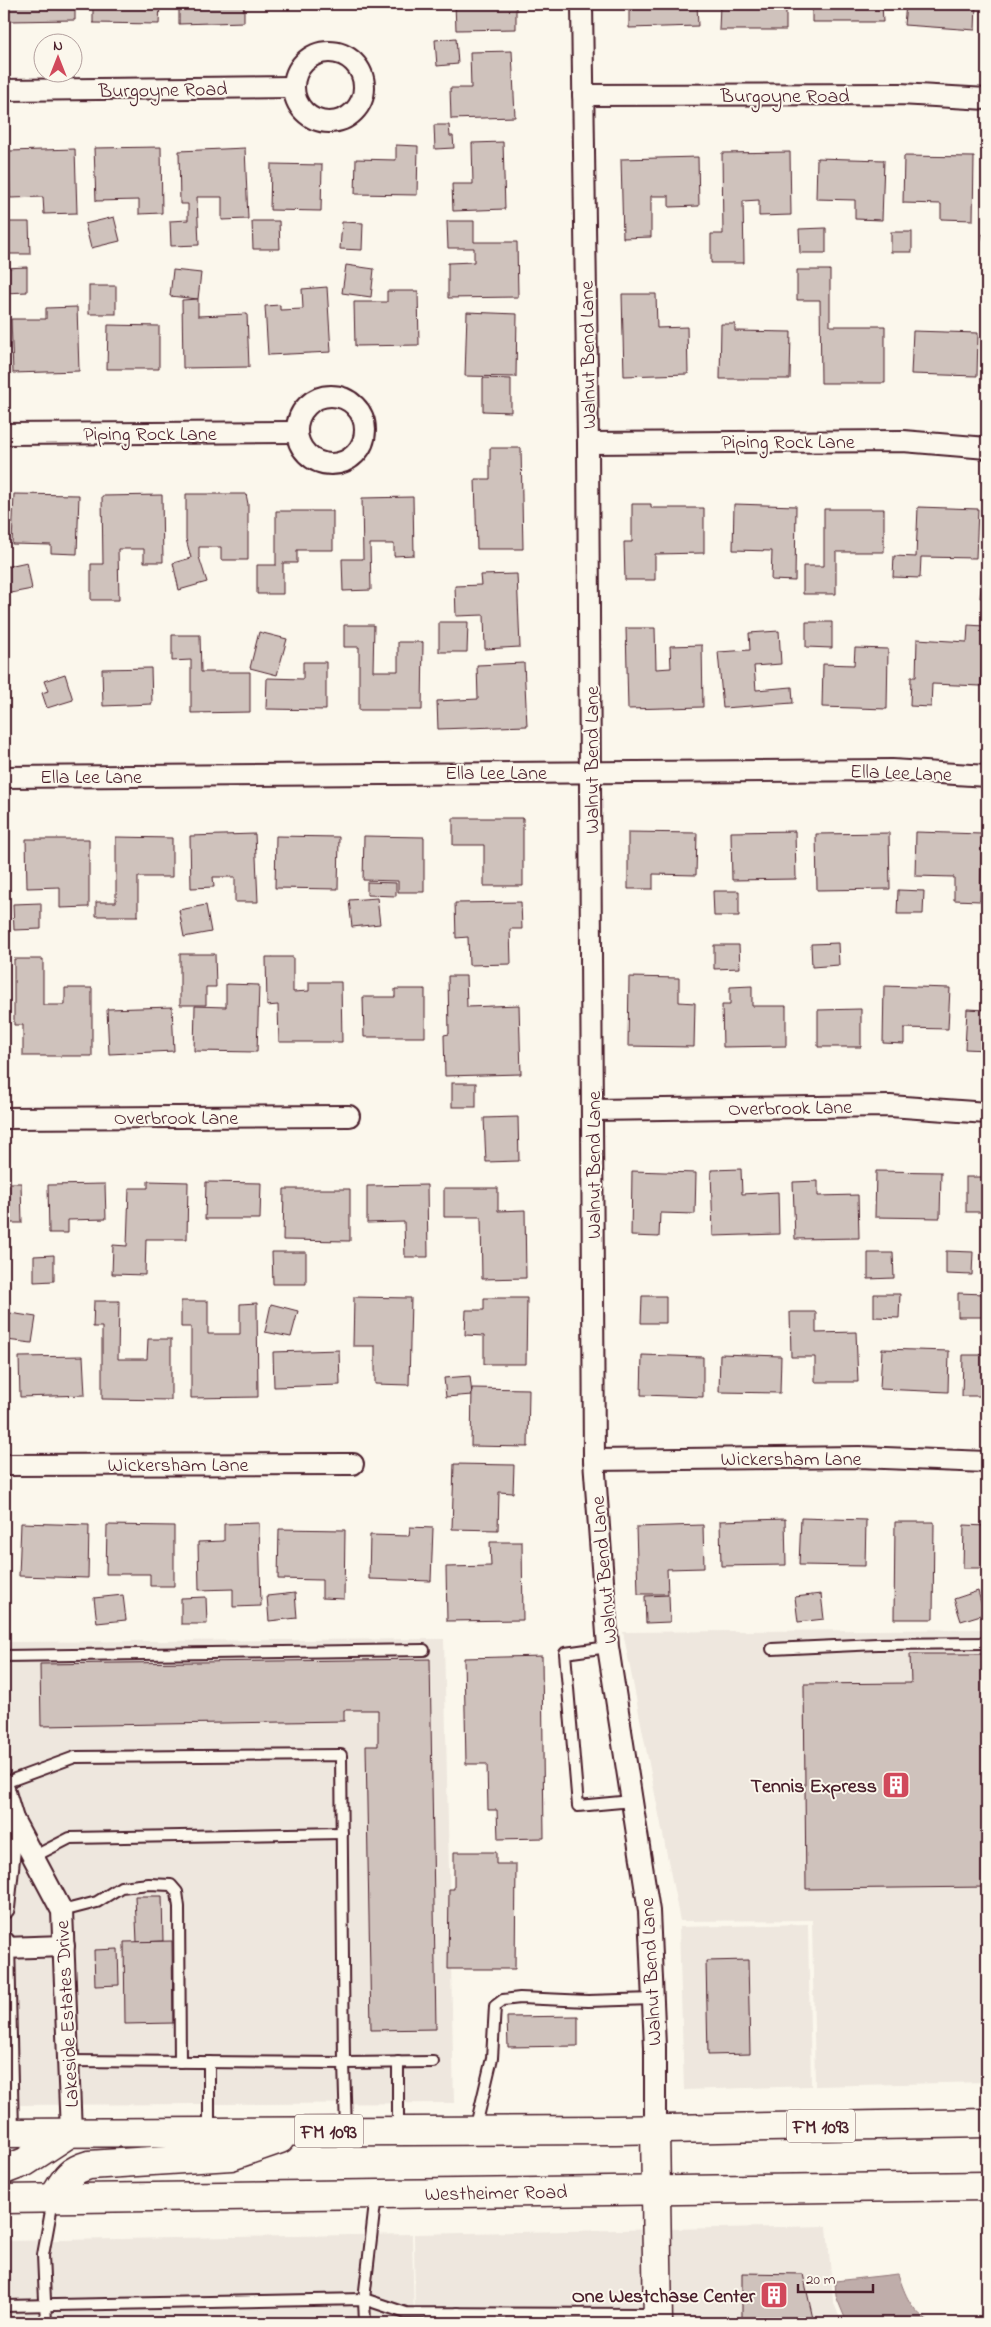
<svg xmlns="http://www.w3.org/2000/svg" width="991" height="2327" viewBox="0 0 991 2327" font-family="'Indie Flower',sans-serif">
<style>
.built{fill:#eee7de}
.water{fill:#bfadaa;stroke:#907477}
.building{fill:#cfc2bc;stroke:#4a1f2b}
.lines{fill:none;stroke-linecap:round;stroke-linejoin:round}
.lane-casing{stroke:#4a1f2b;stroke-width:14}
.street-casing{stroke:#4a1f2b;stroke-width:24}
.secondary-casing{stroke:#4a1f2b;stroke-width:31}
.primary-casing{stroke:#4a1f2b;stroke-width:31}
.lane{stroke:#fbf7ec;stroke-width:10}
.street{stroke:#fbf7ec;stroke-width:20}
.secondary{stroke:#fbf7ec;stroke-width:28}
.primary{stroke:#fbf7ec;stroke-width:28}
.labels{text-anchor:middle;stroke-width:4;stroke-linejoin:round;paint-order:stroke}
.shield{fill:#fbf7ec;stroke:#7f6065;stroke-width:1}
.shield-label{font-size:19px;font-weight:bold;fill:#4a1f2b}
.street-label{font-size:20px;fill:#4a1f2b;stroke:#fbf7ec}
.poi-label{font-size:20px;font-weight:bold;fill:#4a1f2b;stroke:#fbf7ec;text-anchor:end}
</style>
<rect width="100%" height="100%" fill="#fbf7ec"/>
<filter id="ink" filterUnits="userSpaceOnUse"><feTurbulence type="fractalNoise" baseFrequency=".02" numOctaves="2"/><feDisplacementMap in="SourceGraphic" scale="10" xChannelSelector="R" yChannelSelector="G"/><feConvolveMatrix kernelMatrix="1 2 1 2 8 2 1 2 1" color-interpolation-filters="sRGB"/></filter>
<g filter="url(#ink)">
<g class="built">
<path d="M987,1629V2082L815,2086L812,1920L680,1921L623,1632Z"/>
<path d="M444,1639L454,2103L4,2105V1642Z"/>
<path d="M808,1924L811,2086L684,2090L679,1927Z"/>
<path d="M827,2226L833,2301L842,2323H415L414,2234Z"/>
<path d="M412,2234L414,2323H4V2241Z"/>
</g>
<path class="water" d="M898,2274C906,2297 910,2308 930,2323H847L836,2296L835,2281Z"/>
<g class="building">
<path d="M9,4H75V20L9,21Z"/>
<path d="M93,4H160L159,24L93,23Z"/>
<path d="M179,4H244V22L179,24Z"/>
<rect x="266" y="4" width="40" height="3"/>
<path d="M353,4H417V9L352,8Z"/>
<path d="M455,4H516V29L456,30Z"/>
<path d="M629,4H697L698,26L629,28Z"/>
<path d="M720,4H786V30H719Z"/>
<path d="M812,4H882L883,22H812Z"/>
<path d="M906,4H976L975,30L904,25Z"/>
<path d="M456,38L458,64L437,66L435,40Z"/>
<path d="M512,51L515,117L451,119L450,88H471L470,52Z"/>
<path d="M434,125H449L450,136H453L454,148L435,149Z"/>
<path d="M503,142L505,209L453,211L452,184H473L472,143Z"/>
<path d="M396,145L418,146L417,195L355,194L356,159L396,160Z"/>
<path d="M161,147L162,213L139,214V200L96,201L94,148Z"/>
<path d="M245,148L248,219L222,220V197H197L199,245L171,246L170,221L188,220V204H180L179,151Z"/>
<path d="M75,149L77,213L44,214L43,197L10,198L9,151Z"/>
<path d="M790,152L791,215L759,216V200L743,201L744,263H711V234H723L722,153Z"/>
<path d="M904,156L974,157L973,220L941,219V204L903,203Z"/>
<path d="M698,157L699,206L669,207V196H651V237L623,238L621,159Z"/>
<path d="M817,158L884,160L882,220L855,219V200L816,199Z"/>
<path d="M271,164L322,165L321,211L270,210Z"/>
<path d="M114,217L120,241L91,248L85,224Z"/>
<path d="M252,221H279L280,249H253Z"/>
<path d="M447,221H474V242H517L518,297L448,298V263L474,262V248H448Z"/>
<path d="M4,222H29L30,254H4Z"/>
<path d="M342,222L363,223L362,250L340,249Z"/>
<path d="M826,228V253H800L799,229Z"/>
<rect x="891" y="232" width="21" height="20"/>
<path d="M987,233V253L983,234Z"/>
<path d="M346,265L374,269L371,297L342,293Z"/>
<path d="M27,267V292L4,293V268Z"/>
<path d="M173,270L201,273L198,299L170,296Z"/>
<path d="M797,270H830V326H885V383H821L820,300H797Z"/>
<rect x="89" y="286" width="27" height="28"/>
<path d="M327,287L331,352L268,355L265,306L280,305V310L303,309L302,289Z"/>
<path d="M387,291H418L419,345L355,346L354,302H387Z"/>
<path d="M622,294H656L657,328L687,327L688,374L624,376Z"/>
<path d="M198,299V316L247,314L249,367L183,368L182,300Z"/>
<path d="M77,307L79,371L13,373L11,319H46V308Z"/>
<path d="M467,312L517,314L516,377L465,376Z"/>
<path d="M721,324H735V331L791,332L790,379H720Z"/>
<path d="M108,325L159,326V369H107Z"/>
<path d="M913,331L978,333L977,376L911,374Z"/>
<path d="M483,378L511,379V412L483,411Z"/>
<path d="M490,448H521L523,549H477L475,479H490Z"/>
<path d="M14,494L79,495L77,554L51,553V545L12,544Z"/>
<path d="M186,494H246L248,504V560H221V547H199V557L207,582L179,590L173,563L191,558L186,539Z"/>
<path d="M162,495L163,562H144V549H118L119,600H91V564H103L102,496Z"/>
<path d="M413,497L414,555L394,556V544H370L371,590L343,591L342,559H363L362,498Z"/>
<path d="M632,504H651V508H704V553L655,554V580H625L624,542H632Z"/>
<path d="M734,504L796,506L795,581L771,580L772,551L733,550Z"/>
<path d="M918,507L978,509L976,558L921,557L920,578L893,577L894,556L916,557Z"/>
<path d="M824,509H884V552H836V594H803V566H824Z"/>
<path d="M276,511H333V550H297V563H283V594H257V565H276Z"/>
<path d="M984,554H987V598H980Z"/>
<path d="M27,562L32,589L6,594L4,567Z"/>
<path d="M517,574L520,647L485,649L484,615L456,616L455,586L481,585L480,575Z"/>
<path d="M439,622H468L467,652H439Z"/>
<path d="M806,622H832V648L806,647Z"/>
<path d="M344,625H374L373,671H398V642H423L422,710H359V647H344Z"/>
<path d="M968,625L984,626L981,686L932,684L931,707L910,706L911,677H916L917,639L967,642Z"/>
<path d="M626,628H655L656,669L671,668L670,646L702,645L703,707L628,709Z"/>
<path d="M779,631L781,664L754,666L756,690L792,687L793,703L723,708L718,652L750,650L749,633Z"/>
<path d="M259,632L287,639L277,675L250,668Z"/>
<path d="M172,635H200L201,672H250V712L191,713V660L172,661Z"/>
<path d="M855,648L888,649L887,709L822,707L823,664L854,665Z"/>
<path d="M303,662H326V710L266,709L267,678L303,679Z"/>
<path d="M524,663L527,726L438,729L437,701L478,699L477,665Z"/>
<path d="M151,668L152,704L103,706L102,669Z"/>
<path d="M65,674L73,700L47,708L42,693L48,691L44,681Z"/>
<path d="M453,818H523V886H484V845H453Z"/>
<path d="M795,831L796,879L732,880L731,832Z"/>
<path d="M628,832L697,833L696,875L653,874V889H628Z"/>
<path d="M916,832L982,834L980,901L954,900V877L915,876Z"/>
<path d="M889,833L890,889L817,890L816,834Z"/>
<path d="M255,834L258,902H235V877H213L214,887L191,888L190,836Z"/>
<path d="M276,836L339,837L338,889L275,888Z"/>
<path d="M364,836L424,837V892H398V881L363,880Z"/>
<path d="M116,837L172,838V877H138V916H96V902H116Z"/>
<path d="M26,839H89V907L60,908V887L27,888Z"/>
<path d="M367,882L396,883V896L367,895Z"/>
<path d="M898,890L924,891L923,914H897Z"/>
<path d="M713,891H739V916H714Z"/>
<path d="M377,898L380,924L352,927L349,900Z"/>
<path d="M521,902L522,929H510L511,964L469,965L468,937L456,938L455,903Z"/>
<path d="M41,903V929L14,930L13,904Z"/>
<path d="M206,905L211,932L184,937L179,910Z"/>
<path d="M838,943L839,965L812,967L811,944Z"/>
<path d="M714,945H739L740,968L714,969Z"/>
<path d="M180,954H215L216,987H206V1005H180Z"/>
<path d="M266,957H293V992L309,991V982H341L342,1042H279L278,1005L267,1006Z"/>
<path d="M14,959H43V1005H65V988H92V1056H23V1025H14Z"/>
<path d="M448,976H466L467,1007L519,1005L521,1074L445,1076L444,1035L449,1034Z"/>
<path d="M629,977L679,978V1002L695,1003L694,1047L628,1046Z"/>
<path d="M226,984L259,985L257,1052L194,1051L195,1006L226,1007Z"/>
<path d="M752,986V1006H786V1046L723,1047L722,1005H730V987Z"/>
<path d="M884,986L950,988L948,1029L904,1028V1044L883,1043Z"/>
<path d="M395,989H425V1037H364L363,997H395Z"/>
<path d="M172,1007L174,1051L109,1054L107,1009Z"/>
<path d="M861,1009V1047H818V1010Z"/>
<path d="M967,1009L987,1010V1050L965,1049Z"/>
<rect x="452" y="1083" width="24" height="24"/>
<path d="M518,1117L519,1161L486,1162L484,1118Z"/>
<path d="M741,1169L742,1194L778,1192L779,1234L713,1236L711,1170Z"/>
<path d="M632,1171L696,1173L695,1214L660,1213L659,1237L631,1236Z"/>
<path d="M876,1171L941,1172L940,1218L875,1217Z"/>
<rect x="966" y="1177" width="21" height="35"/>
<path d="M148,1181L188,1182L187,1239H146L145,1275L112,1274L113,1245L127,1246L129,1188H148Z"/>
<path d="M818,1181V1196L858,1195L859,1238L795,1239L793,1182Z"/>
<path d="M206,1182L261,1183L260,1219H205Z"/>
<path d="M4,1183H21L22,1223H4Z"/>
<path d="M105,1184L106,1219L68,1220V1233H49L48,1185Z"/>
<path d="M427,1185L428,1257H405L404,1222L367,1223V1186Z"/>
<path d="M444,1188H498V1211L525,1210L526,1278L482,1279L481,1217H444Z"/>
<path d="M284,1189H350V1241L283,1240Z"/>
<path d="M946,1251L973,1252L972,1275L946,1274Z"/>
<path d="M272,1252H306V1284H273Z"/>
<path d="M868,1253H893L894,1278L868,1279Z"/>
<path d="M54,1255V1281L34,1282V1256Z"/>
<path d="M958,1293L985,1294L984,1317H958Z"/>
<path d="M874,1294H900L899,1318L874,1317Z"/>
<path d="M642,1296H666V1323H641Z"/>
<path d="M354,1297L411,1298L409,1385L375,1384V1346H353Z"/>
<path d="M484,1298H527L526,1364H484V1336L465,1335L466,1310H484Z"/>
<path d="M94,1301H119L118,1359H147L148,1339H171V1400L102,1399V1327H93Z"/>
<path d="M181,1301H208V1334H240V1304L257,1303L258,1397L191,1398V1327H181Z"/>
<path d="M271,1304L298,1311L291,1337L265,1332Z"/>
<path d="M790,1312H816V1333L856,1332L858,1382H815V1357H791Z"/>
<path d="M10,1313L36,1317L32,1343L6,1340Z"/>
<path d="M882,1349L949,1351L948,1392L880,1389Z"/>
<path d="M339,1350L340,1385L274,1387L273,1352Z"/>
<path d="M720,1354L781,1356L780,1393L719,1392Z"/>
<path d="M642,1355L703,1357V1397L641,1395Z"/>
<path d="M963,1355H987V1396H962Z"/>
<path d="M83,1356L85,1395L20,1397L19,1357Z"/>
<path d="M470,1376L472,1395L446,1397L444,1378Z"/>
<path d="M472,1388L529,1389L528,1447L471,1446Z"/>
<path d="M454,1464L514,1465L513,1493L499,1492L498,1530L452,1529Z"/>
<path d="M801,1518L866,1520L865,1566L799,1565Z"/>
<path d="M785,1519L786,1565L721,1566L720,1521Z"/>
<path d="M895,1522H934L933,1619H894Z"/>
<path d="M21,1523L89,1525L88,1578L19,1576Z"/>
<path d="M259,1523L261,1606L233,1607V1589L199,1590L198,1542L224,1541V1524Z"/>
<path d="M107,1525L174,1526V1586H150V1574H106Z"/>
<path d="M703,1525L704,1568L667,1569L668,1594H638L636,1527Z"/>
<path d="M964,1525L987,1526V1568H963Z"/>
<path d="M410,1527L433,1528L431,1581L369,1579L370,1535L409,1536Z"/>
<path d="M279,1529L345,1530L344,1599L322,1598V1580L278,1579Z"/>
<path d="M490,1542H522L523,1620L447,1621L446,1567L491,1566Z"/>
<path d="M978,1591L984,1614L961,1621L954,1599Z"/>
<path d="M295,1593L297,1618L269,1621L267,1596Z"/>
<path d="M821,1594L824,1619L798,1622L795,1597Z"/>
<path d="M123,1595L126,1620L97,1623L94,1598Z"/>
<path d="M669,1595L670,1622L646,1623L645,1596Z"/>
<path d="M206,1597L207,1624H181V1598Z"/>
<path d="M910,1654H987V1887L806,1889L804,1684L911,1683Z"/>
<path d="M542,1656L544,1838L498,1839L497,1810H488L487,1764H466L464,1658Z"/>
<path d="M430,1659L436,2029L371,2030L366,1746H378V1710H344V1721L41,1726L40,1664Z"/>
<path d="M454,1852H496V1864H516L515,1969H448L449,1889H454Z"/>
<path d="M135,1896H162L163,1941L137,1942Z"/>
<path d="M172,1941L173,2023L125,2024L124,1942Z"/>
<path d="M118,1949L119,1985L95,1986L94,1950Z"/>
<path d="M748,1960L750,2054L708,2055L706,1961Z"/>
<path d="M578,2016V2046L508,2047L507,2017Z"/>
<path d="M742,2273L803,2274L814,2323H742Z"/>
</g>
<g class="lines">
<defs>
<g id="lane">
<path d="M608,1647L565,1653L578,1806L632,1801"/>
<path d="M772,1649L877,1644L987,1643"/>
<path d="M4,1656L424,1650"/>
<path d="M4,1783L75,1757L341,1755L344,2063L433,2062"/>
<path d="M33,1857L70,1838L342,1833"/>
<path d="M62,1911L97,1902L121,1887L149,1884L171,1885L177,1892L179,1907L180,2062"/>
<path d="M69,2061L344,2063L346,2130"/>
<path d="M209,2062V2131"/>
<path d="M398,2062V2131"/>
<path d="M475,2130L492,2058L495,2006L503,2000L520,1998L588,2001L653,1999"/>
<path d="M4,2306L364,2299L406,2313L658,2314"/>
<path d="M46,2323L43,2255L53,2200"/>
<path d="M365,2323L364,2299L376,2195"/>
<path d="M458,2323V2313"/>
</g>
<g id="street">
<path d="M582,4L588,443L594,1460L608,1647L649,1911L655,2047V2129"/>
<circle cx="329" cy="87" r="35"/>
<path d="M4,90L293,87"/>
<path d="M583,95L900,94L987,99"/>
<circle cx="331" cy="430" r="34"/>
<path d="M4,434L296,432"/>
<path d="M588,443L903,441L987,448"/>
<path d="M4,777L892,770L987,776"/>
<path d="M593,1110L890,1106L987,1113"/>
<path d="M4,1118L349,1116"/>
<path d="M594,1460L859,1457L987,1462"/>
<path d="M4,1465L353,1464"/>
<path d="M4,1789L13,1819L62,1911L71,2132"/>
<path d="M4,1908L13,1819"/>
<path d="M4,1942L8,2133"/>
<path d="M4,1948L64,1946"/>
</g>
<path id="secondary" d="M655,2129L658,2323"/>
<g id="primary">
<path d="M4,2133L616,2130L987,2123"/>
<path d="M4,2170L25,2162L71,2132"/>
<path d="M54,2197C65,2179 68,2171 89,2165L231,2156L280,2139"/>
<path d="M4,2199L987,2186"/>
</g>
</defs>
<use href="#lane" class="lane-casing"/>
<use href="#street" class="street-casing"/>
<use href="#secondary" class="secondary-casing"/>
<use href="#primary" class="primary-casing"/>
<use href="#lane" class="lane"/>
<use href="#street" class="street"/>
<use href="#secondary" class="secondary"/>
<use href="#primary" class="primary"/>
</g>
</g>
<defs>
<symbol id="building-square" viewBox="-11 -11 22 22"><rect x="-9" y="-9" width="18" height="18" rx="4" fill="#d1495b" stroke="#fbf7ec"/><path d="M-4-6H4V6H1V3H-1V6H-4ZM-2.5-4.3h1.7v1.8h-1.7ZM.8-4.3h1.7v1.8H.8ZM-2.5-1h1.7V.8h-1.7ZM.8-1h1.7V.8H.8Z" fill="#fff"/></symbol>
</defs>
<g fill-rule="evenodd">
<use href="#building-square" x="880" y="1769" width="32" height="32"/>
<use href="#building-square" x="758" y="2279" width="32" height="32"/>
</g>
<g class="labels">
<g class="shield">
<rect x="787" y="2109.5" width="68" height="33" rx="4"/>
<rect x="295" y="2114.5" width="68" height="33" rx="4"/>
</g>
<g class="shield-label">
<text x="821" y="2133">FM 1093</text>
<text x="329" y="2138">FM 1093</text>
</g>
<g class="street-label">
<text transform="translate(163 89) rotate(-1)" y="7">Burgoyne Road</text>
<text x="785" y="102">Burgoyne Road</text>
<text transform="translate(587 355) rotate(-91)" y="7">Walnut Bend Lane</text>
<text x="150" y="440">Piping Rock Lane</text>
<text x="788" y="448">Piping Rock Lane</text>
<text transform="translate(591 760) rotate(-90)" y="7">Walnut Bend Lane</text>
<text x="496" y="779">Ella Lee Lane</text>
<text transform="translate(901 772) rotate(2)" y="7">Ella Lee Lane</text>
<text x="91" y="783">Ella Lee Lane</text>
<text transform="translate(790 1107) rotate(-1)" y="7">Overbrook Lane</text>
<text x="176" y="1124">Overbrook Lane</text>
<text transform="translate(593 1165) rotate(-90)" y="7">Walnut Bend Lane</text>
<text x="791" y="1465">Wickersham Lane</text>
<text x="178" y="1471">Wickersham Lane</text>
<text transform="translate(603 1570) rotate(-95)" y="7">Walnut Bend Lane</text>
<text transform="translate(650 1972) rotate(-93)" y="7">Walnut Bend Lane</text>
<text transform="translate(66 2014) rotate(-93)" y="7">Lakeside Estates Drive</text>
<text transform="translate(496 2192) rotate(-1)" y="7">Westheimer Road</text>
</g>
<g class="poi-label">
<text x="877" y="1792">Tennis Express</text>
<text x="755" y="2302">One Westchase Center</text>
</g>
</g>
<rect width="991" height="2327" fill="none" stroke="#fbf7ec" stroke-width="20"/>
<rect x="10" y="10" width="971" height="2307" fill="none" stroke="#4a1f2b" stroke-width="2" filter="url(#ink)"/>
<g transform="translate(58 58)"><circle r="24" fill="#fbf7ec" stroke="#b4a19f"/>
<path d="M0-4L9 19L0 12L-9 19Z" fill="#d1495b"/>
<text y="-8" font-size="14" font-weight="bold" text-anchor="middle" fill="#4a1f2b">N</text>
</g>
<path d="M798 2284v8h75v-8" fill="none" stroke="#4a1f2b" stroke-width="2.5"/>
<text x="806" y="2284" font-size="15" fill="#4a1f2b" stroke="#fbf7ec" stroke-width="4" paint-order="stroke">20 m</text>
</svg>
